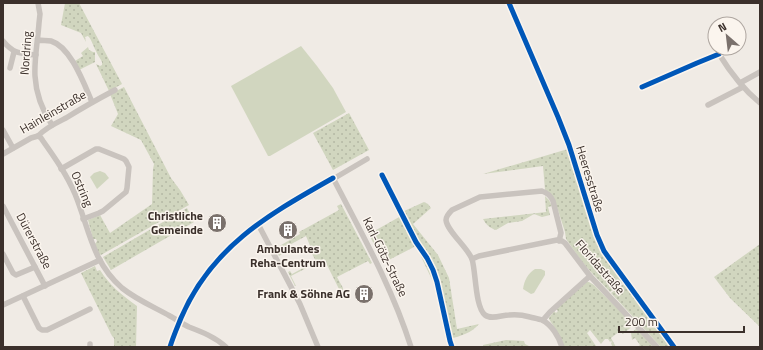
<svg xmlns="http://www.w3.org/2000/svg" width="763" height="350" viewBox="0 0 763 350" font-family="'Titillium Web',sans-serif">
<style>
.grass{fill:url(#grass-dots)}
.park{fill:#d1d6bf}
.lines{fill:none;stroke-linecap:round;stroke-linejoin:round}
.stream{stroke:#a1c2c1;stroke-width:1}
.minor{stroke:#c9c3be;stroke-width:5.5}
.cycleway-casing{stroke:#fbf5ee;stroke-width:8}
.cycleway{stroke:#0057b8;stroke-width:5}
.labels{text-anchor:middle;stroke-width:3;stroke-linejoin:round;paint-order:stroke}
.street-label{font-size:12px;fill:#3b302b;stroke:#fbf5ee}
.poi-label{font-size:12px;font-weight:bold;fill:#3b302b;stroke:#fbf5ee;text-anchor:end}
</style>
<defs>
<pattern id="grass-dots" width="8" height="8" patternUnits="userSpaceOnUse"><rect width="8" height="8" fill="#d1d6bf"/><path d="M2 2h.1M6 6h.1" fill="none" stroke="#b4b8a4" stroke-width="1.8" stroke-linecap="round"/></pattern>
</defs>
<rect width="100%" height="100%" fill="#f0ebe5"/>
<g class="grass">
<path d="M65,3H79L122,84L109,91L96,64L100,66L102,65V62C100,58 97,54 96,51C93,46 92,40 88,36L85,37L86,42L81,33L61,25Z"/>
<path d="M88,47L89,50L93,52H95V62L79,70L75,61L83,56L81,53Z"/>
<path d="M124,87L171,178L180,190L189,205L101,255L99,254L95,244L97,241L96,239H93L88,220L100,215L110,233L152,204L153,169L154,164L141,140L111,126L118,114L110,94Z"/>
<path d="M349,113L369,150L333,170L313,133Z"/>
<path d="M568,149L595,236L624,282L610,292L590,271L580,259L566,239L565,232L555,201L545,190L543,166L483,174Z"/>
<path d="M545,196L549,200L552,206L548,207L550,215L542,217L534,214L522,221L508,223L496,230C490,228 486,225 483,219L546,212Z"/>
<path d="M424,202L428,204L431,208L413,224L438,255L449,278L457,329L479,324C472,333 460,336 450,339L438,281L427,257L421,247L417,241L402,212Z"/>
<path d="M341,204L372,263L370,264L368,261L337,277L343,288L342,295L324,259L291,276L296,286H295L288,272L290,271L292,274L316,261L312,254L313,253L306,236L284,248L285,251L284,253L283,251L281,252L282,254L279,256L276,248L300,234L299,232L339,210L337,206Z"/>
<path d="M187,208L194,222L111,270L103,257Z"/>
<path d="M401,216L415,242L426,258L435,280L441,303L450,347H449L435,286L416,246L383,263L369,234Z"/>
<path d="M760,244V327L730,298L714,277Z"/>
<path d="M95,266L97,271L100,270C110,286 122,295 137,306L136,347H114V338L112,336L81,273Z"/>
<path d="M587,282H589L594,285L634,325L623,334L620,331L611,338L616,347H611L612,346L611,343L612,342L611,341L610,342L608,339H605L601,344L590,330L587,333L596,346L594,347H564L556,330L549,319V318L554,311L556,313L558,311L556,309Z"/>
<path d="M625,283L672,347H661L611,293Z"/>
<path d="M637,328L651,343L653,347H638L640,345L635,338L632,340L631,333Z"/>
<path d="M506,340L524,341L525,344L531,347H483V345Z"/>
</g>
<g class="park">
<path d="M301,46L317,66L333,88L346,112L270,156H268L231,86Z"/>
<path d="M100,171L105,173L109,178L97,189L90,177L94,173Z"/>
<path d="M535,269H541L545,271V275L534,293L531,294L523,289C524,281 528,273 535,269Z"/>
</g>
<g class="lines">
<path class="stream" d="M453,342L455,347"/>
<g class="minor">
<path d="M38,3L40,14L39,23C38,39 34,60 35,76C36,94 42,110 52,125"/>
<path d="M509,3L558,117L569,145L597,235L604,251L609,258L674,347"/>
<path d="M38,40C42,41 47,40 51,41C71,47 84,84 92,102"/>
<path d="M3,41C14,54 19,53 36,55"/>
<path d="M10,68L14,52"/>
<path d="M740,83L760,72"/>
<path d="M642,87L697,63L719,54C730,72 743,89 760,103"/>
<path d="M708,105L743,87"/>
<path d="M3,130L13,148"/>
<path d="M38,136L41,138L43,141C55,158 67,175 75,194C89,228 92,262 122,288C137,300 154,307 170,316C176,319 182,324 189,327C202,332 215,337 226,347"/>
<path d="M3,154L31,138L38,136C45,128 56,123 66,118C82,108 98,99 115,90"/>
<path d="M61,169L96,149H99L124,159L126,161L129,167L127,188L126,192L103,211L99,213L83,219"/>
<path d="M333,178C362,234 392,287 411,347"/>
<path d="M3,206L45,286"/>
<path d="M258,224L300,304L318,347"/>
<path d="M559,241L561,233L553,201C551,196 548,193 542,191L480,197L452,210C449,213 446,216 446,220C447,231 467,247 472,259C476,272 475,307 485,315C491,320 502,315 509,315C517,314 523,315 530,317C534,318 539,319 542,320C552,325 559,337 562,347"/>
<path d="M3,254L13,273L16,275L35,267"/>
<path d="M472,259L479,256L557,240L562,241L565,243L590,276L657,347"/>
<path d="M23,296L39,328L42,330H47L90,309"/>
<path d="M3,305L100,260"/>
<path d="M543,320L550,312L590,276"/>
<path d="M90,347V344"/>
<path d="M170,347L175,333L184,311L198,286L212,266L232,245L251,228L272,215L367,159"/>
</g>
<defs>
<g id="cycleway">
<path d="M509,3L558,117L569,145L597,235L604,251L609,258L674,347"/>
<path d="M642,87L697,63L719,54"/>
<path d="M382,175L416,242L427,258L433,270L437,282L450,341L452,347"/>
<path d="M170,347C173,337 177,328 181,318C212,246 268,215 333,178"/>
</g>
</defs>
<use href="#cycleway" class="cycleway-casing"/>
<use href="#cycleway" class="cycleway"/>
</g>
<defs>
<symbol id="building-disc" viewBox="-11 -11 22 22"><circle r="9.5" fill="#7a716c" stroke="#fbf5ee"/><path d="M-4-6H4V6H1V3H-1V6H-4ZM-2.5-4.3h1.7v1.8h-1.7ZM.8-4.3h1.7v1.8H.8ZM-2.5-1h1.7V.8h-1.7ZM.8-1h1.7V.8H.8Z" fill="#fff"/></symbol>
</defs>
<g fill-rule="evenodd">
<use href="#building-disc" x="206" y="212" width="22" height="22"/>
<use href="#building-disc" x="277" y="219" width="22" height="22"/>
<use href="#building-disc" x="353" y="283" width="22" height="22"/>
</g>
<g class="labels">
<g class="street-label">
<text transform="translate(26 53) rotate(-86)" y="4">Nordring</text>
<text transform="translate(53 112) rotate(-30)" y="4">Hainleinstraße</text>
<text transform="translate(590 179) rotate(73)" y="4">Heeresstraße</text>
<text transform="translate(82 189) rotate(67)" y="4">Ostring</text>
<text transform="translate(34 241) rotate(62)" y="4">Dürerstraße</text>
<text transform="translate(385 257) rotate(64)" y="4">Karl-Götz-Straße</text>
<text transform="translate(600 267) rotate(49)" y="4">Floridastraße</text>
</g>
<g class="poi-label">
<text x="203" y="220">Christliche<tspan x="203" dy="14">Gemeinde</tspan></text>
<text x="288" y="253" text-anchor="middle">Ambulantes<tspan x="288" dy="14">Reha-Centrum</tspan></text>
<text x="350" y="298">Frank &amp; Söhne AG</text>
</g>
</g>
<rect width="763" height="350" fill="none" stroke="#3b302b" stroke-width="8"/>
<g transform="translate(727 36) rotate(332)"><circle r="19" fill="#fbf5ee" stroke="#aea6a0"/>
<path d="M0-3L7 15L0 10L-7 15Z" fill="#7a716c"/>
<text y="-6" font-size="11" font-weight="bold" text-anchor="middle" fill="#3b302b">N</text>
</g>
<path d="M619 326v6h125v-6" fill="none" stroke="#3b302b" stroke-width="2"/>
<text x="625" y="326" font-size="12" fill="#3b302b" stroke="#fbf5ee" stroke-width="3" paint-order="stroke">200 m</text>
</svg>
